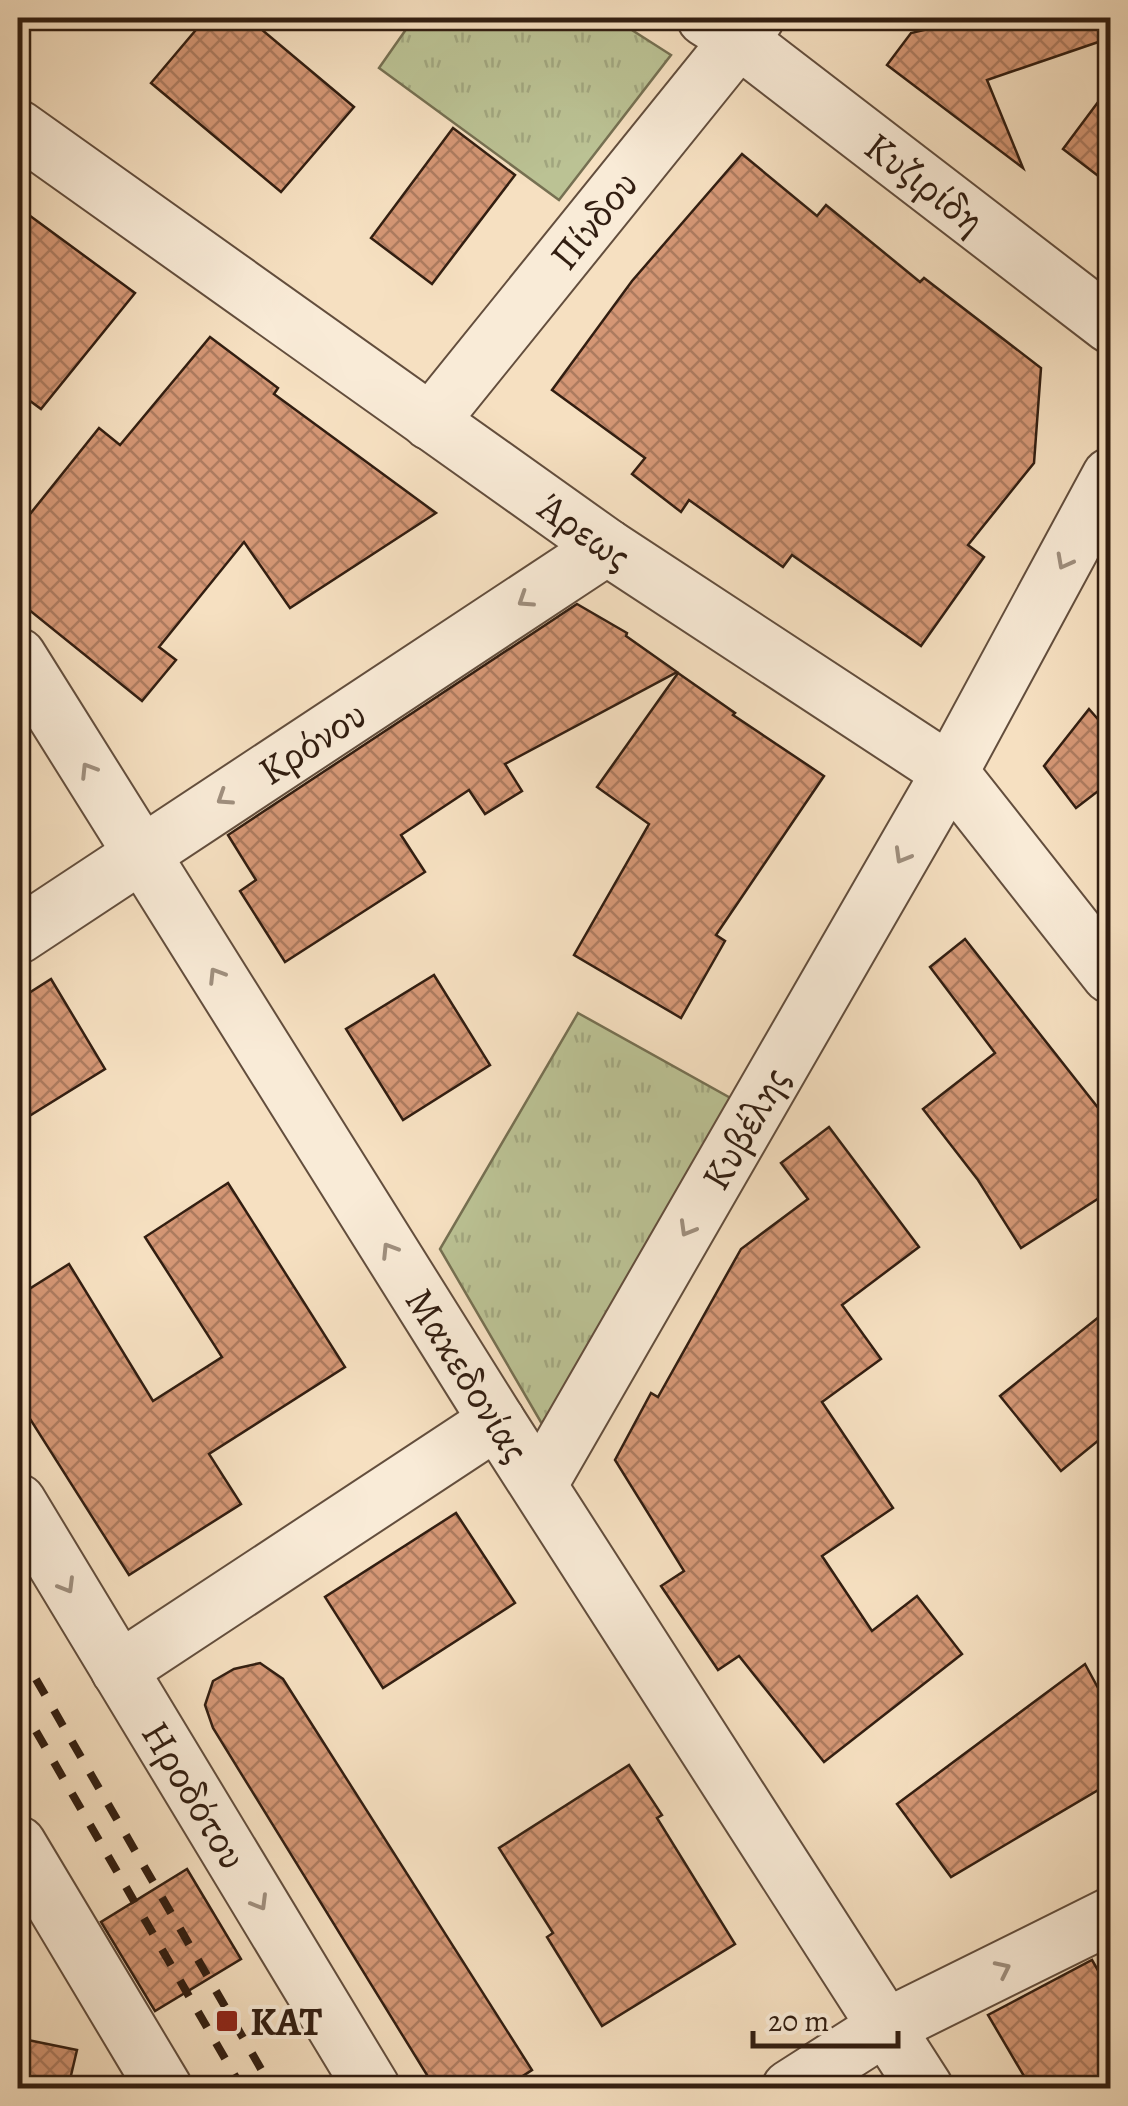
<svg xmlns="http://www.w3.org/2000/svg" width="1128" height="2106" viewBox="0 0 1128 2106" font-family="Alegreya,serif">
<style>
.grass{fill:url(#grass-tufts);stroke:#767052;stroke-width:2.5}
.building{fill:url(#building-cross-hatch);stroke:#321e11;stroke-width:2.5}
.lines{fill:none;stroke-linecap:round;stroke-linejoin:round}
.minor-casing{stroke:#634e3d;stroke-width:59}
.minor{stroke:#f9ebd7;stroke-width:55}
.rail{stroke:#321e11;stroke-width:8;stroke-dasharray:18 18;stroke-linecap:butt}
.oneway{stroke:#9f8f7e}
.poi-dot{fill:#8f2418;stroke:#f9ebd7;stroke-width:4}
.labels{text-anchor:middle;stroke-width:8;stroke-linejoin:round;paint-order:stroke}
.street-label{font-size:40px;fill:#321e11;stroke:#f9ebd7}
.poi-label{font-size:40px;font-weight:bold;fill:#321e11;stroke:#f9ebd7;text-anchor:start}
</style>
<defs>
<pattern id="grass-tufts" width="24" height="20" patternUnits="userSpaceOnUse" patternTransform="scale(2.5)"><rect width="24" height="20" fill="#bbc294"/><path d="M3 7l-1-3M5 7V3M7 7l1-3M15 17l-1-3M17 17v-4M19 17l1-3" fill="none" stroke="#a1a67f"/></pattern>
<pattern id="building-cross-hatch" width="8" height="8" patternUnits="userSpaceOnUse" patternTransform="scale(2.5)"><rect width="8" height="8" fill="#d59775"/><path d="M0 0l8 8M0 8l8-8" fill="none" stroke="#ad7b5f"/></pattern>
</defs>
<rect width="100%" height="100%" fill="#f6e0c1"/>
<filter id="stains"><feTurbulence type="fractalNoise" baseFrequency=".002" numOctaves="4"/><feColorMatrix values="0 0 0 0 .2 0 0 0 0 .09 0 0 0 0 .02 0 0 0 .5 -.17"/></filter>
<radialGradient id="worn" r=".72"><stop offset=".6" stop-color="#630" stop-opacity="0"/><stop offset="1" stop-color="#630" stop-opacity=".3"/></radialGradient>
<g class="grass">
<path d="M414,18H613L671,55L559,200L379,68Z"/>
<path d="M578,1013L734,1100L542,1424L440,1249Z"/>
</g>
<g class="building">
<path d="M206,18H248L354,107L281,192L151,83Z"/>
<path d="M975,18H1110V38L987,80L1023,168L887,65L911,33Z"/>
<path d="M1110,86V185L1063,149Z"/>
<path d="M453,128L515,175L432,284L371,238Z"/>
<path d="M742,154L817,216L826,205L920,282L924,278L1041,368L1034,463L968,545L984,557L921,646L792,555L783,567L689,500L681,512L632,474L645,458L552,390L632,281Z"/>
<path d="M18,207L135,293L41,409L18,392Z"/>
<path d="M210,337L278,388L274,394L436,513L290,608L244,542L159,647L176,660L142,701L18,601V529L99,428L120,445Z"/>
<path d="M577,604L627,633L626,636L677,672L505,764L522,791L485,814L469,790L401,835L425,872L285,962L240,891L256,880L228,835Z"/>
<path d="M678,673L735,713L733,715L824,776L716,935L725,941L681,1018L574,955L649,824L597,787Z"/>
<path d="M1089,709L1110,733V782L1076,808L1044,766Z"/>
<path d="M965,939L1110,1123V1191L1021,1248L978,1180L923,1109L995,1053L930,967Z"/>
<path d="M434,975L490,1065L403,1120L346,1029Z"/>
<path d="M51,979L105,1069L18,1123V1000Z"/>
<path d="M829,1127L919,1247L842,1305L881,1359L822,1402L893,1508L822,1556L872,1631L917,1596L962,1654L824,1762L739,1656L718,1670L661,1586L684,1571L615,1460L651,1393L658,1397L741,1249L808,1199L781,1163Z"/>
<path d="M228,1183L345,1367L209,1454L241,1504L129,1575L18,1400V1296L69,1264L153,1401L222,1357L145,1237Z"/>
<path d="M1110,1308V1431L1061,1471L1000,1396Z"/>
<path d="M456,1513L515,1603L383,1688L325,1597Z"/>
<path d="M260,1663L283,1679L532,2070L504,2088H435L213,1728L205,1705L213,1681L234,1669Z"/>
<path d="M1085,1664L1110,1710V1783L951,1877L897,1804Z"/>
<path d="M629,1765L662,1815L657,1818L735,1944L602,2026L547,1937L553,1933L499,1848Z"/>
<path d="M187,1869L241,1959L155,2011L101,1922Z"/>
<path d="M1092,1960L1110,1991V2088H1031L988,2015Z"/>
<path d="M18,2038L77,2050L68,2088H18Z"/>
</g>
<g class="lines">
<defs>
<g id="minor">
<path id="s1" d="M705,18L738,39L1110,325"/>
<path id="s2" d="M18,128L607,547L950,772L1110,975"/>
<path id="s3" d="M430,422L756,18"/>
<path id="s4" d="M18,656L497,1421L925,2088"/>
<path id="s5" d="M18,936L607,547"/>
<path id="s6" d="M539,1485L950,772L1110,476"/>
<path id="s7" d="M18,1502L372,2088"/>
<path d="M119,1670L497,1421"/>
<path d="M18,1844L164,2088"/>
<path d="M790,2088L884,2028L1110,1916"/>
</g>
</defs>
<use href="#minor" class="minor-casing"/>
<use href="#minor" class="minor"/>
<g class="rail">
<path d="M18,1648L272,2088"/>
<path d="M18,1700L242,2088"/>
</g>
</g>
<defs><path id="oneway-chevron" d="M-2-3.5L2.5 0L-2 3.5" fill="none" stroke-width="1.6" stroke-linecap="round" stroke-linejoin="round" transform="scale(2.5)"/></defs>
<g class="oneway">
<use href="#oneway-chevron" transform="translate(1064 562) rotate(118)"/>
<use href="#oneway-chevron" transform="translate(525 600) rotate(147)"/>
<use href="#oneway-chevron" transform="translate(88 770) rotate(-122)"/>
<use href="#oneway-chevron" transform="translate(224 798) rotate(147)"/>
<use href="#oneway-chevron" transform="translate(902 856) rotate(120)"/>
<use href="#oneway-chevron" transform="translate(216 975) rotate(-122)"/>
<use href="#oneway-chevron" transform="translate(687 1229) rotate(120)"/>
<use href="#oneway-chevron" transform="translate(389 1250) rotate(-122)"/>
<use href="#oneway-chevron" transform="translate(67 1586) rotate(59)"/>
<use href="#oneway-chevron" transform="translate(260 1903) rotate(59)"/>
<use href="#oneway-chevron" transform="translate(1003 1969) rotate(-26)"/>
</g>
<rect class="poi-dot" x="215" y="2009" width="24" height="24" rx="5"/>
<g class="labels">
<g class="street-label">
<text dy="14" stroke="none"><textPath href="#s1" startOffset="275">Κυζιρίδη</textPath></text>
<text dy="14" stroke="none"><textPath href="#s3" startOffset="260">Πίνδου</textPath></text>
<text dy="14" stroke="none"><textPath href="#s2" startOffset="695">Άρεως</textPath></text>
<text dy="14" stroke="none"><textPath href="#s5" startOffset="352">Κρόνου</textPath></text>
<text dy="14" stroke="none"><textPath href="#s6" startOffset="412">Κυβέλης</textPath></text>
<text dy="14" stroke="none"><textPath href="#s4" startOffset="848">Μακεδονίας</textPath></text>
<text dy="14" stroke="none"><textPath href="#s7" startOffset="342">Ηροδότου</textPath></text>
</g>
<g class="poi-label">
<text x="250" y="2035">KAT</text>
</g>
</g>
<rect width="1128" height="2106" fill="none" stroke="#f6e0c1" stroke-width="60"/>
<rect x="20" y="20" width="1088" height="2066" fill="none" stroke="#321e11" stroke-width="5"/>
<rect x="30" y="30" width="1068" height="2046" fill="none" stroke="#321e11" stroke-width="2.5"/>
<path d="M753 2031v15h145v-15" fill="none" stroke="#321e11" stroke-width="5"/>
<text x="768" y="2031" font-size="30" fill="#321e11" stroke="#f9ebd7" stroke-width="8" paint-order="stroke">20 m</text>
<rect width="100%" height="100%" filter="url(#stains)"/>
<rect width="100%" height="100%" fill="url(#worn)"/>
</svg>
